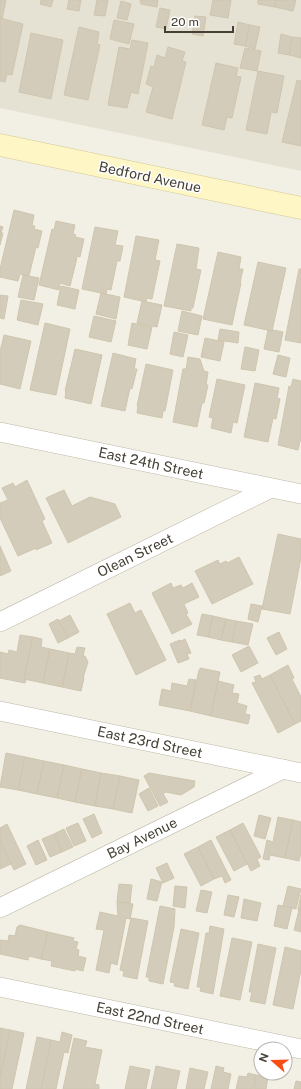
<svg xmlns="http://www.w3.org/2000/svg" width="301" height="1089" viewBox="0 0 301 1089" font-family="'Public Sans',sans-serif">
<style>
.residential{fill:#e6e2d3}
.building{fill:#d4ccbb;stroke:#cfc5ae}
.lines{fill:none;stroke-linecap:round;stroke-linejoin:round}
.street-casing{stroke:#beb8a8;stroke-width:20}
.secondary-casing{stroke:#d3c895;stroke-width:23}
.street{stroke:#fff;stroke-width:19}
.secondary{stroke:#fef6c4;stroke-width:22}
.labels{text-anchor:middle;stroke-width:3;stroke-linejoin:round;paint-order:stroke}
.street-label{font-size:14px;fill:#454035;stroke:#fff}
</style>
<rect width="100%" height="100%" fill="#f2f0e5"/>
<path class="residential" d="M0,0H301V171L0,108Z"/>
<g class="building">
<path d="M0,0H6L2,19L0,18Z"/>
<path d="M41,0H53L51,7L40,4Z"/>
<path d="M69,0H81L79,11L67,9Z"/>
<path d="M97,0H108L105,16L94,15Z"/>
<path d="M140,0H158L157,7L141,4Z"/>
<path d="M213,0H231L228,18L210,15Z"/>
<path d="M258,0H276L275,7L258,4Z"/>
<path d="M276,0H296L293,11L275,7Z"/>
<path d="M121,1L131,4L127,20L117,18Z"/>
<path d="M160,8L170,10L166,29L156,27Z"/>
<path d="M195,16L206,17L203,36L192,34Z"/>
<path d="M0,18L23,24L12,75L7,74L5,82L0,81Z"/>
<path d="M114,20L134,24L129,44L110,39Z"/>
<path d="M238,22L250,25L245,46L234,44Z"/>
<path d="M250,25L260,27L255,49L245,46Z"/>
<path d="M79,27L99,32L97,44L100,45L88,100L64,95Z"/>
<path d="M31,33L63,40L51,99L19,92Z"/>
<path d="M281,34L292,37L289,55L278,53Z"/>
<path d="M292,37L301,38V58L289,55Z"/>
<path d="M132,40L148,43L138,94L131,92L127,108L108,105L119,47L130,49Z"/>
<path d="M168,47L185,52L182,61L186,62L172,119L146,112L153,87L146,84L151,66L154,67L157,55L165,58Z"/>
<path d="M245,48L261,51L257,71L240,68Z"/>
<path d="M216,63L238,68L236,76L241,77L232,118L227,117L224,130L202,125Z"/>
<path d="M258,71L284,76L277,113L271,112L267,134L246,130Z"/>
<path d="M297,80L301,81V146L282,142Z"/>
<path d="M14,210L34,215L32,226H35L34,229L42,231L38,248L36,247L29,276L20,274L18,281L0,277V269Z"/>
<path d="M56,221L75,225L73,234L76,235L75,237L84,239L80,257L77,256L76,262L70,286L60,283L59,290L39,285L52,229L54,230Z"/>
<path d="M0,226L3,227L1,233H3L0,245Z"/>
<path d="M95,227L118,231L115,245L123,246L120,261H117L111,290L107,289L106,294L82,289Z"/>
<path d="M136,236L159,240L155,260L160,261L152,299L147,298L146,302L124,297Z"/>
<path d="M177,244L199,248L196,269L201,270L193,308H191V311L164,306Z"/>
<path d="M218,252L241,257L239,269H243L240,283H241L232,325L203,319Z"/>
<path d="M258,262L286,268L272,331L244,325Z"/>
<path d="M299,269H301V343L285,340Z"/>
<path d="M23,275L39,278L34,300L18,297Z"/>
<path d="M61,286L79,290L75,309L57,305Z"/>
<path d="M101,293L120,297L116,319L96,314Z"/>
<path d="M0,295L8,296L4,319L0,318Z"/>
<path d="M21,300L43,304L38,325L17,320Z"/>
<path d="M142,301L162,305L157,327L137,323Z"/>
<path d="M182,311L202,316L198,335L178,331Z"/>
<path d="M94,316L116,321L111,342L89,337Z"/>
<path d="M45,323L70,329L56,395L30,390Z"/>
<path d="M132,323L152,327L147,349L128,345Z"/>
<path d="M220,329L239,332L238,343L218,340Z"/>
<path d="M268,330L272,331L273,330L283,332L279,352L264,349Z"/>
<path d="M174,332L188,335L183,357L170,354Z"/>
<path d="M4,335L31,341L20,389L0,384V352Z"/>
<path d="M205,338L224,342L220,361L201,357Z"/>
<path d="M245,347L259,350L255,371L241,369Z"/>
<path d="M75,349L102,355L91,404L65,398L66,391H65Z"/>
<path d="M113,353L136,359L134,369H137L132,389L130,388L125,411L101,406Z"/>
<path d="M278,355L290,358L286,377L273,374Z"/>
<path d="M188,357L200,359L204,371L208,372L206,385H208L204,403H202L197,427L173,422L183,369H186Z"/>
<path d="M146,364L173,370L165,411H163L162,418L137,413L138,406H137Z"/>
<path d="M217,379L245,385L237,423L233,422L231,433L211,428L213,418L209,417Z"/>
<path d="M293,379L301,381V437L298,450L278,445L289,386L291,387Z"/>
<path d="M255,383L279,388L277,398L280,399L276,419L273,418L268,442L244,437Z"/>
<path d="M27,480L45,519L42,521L52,543L36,550V548L18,556L0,518V503L8,500L2,488L13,483L15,487Z"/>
<path d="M64,490L72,506L90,497L115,504L121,517L68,543L46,498Z"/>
<path d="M278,534L301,539V558L290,614L262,609Z"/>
<path d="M0,546L11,571L0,576Z"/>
<path d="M239,557L253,584L212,604L195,571L218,560L220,564L226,561L227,563Z"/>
<path d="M171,583L173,588L181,585L183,588L192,583L199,597L184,604L188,613L186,614L192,624L172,634L152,593Z"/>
<path d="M130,603L135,613L141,610L166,660L136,675L107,614Z"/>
<path d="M251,604L262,606L258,622L248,619Z"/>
<path d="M202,614L213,616L208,637L197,635Z"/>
<path d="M70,615L79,632L68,638L59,621Z"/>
<path d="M213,616L226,619L221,640L208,637Z"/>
<path d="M58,619L68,638L58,643L49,624Z"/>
<path d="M226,619L236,621L232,642L221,640Z"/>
<path d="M236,621L253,624L248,645L232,642Z"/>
<path d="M279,632L287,649L276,655L267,638Z"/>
<path d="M20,635L33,637L24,679L26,680L25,683L0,678V652L8,654L9,650L17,652Z"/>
<path d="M33,637L42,639L41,647L50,649L43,683L24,679Z"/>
<path d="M185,639L191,653L187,654L189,659L178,663L170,644L180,640L181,641Z"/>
<path d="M249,646L258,663L241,672L232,655Z"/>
<path d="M77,647L85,648L83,656H85L88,662L83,678H84L81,691L62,687L69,653L75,654Z"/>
<path d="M50,649L69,653L62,687L43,683Z"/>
<path d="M288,665L294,678L292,679L301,697V721L295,724L270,675Z"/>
<path d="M200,668L220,672L211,716L190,711L199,670H200Z"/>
<path d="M260,675L262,679L270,675L295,724L278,733L252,683L256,682L254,677Z"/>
<path d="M189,679L196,680L190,711L159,705L162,689L171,691L172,683L187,686Z"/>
<path d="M218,681L234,685L232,693L239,694L237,703L247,706L245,714L250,715L248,724L211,716Z"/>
<path d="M6,753L25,757L18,790L0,787Z"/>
<path d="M25,757L44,761L37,794L18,790Z"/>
<path d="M44,761L64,765L57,798L37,794Z"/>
<path d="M64,765L82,769L75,802L57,798Z"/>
<path d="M82,769L101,773L95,806L75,802Z"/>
<path d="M101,773L120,776L113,809L95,806Z"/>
<path d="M149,773L195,781L194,787L181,795L166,792L163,794L168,802L160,806L144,776Z"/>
<path d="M120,776L139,780L132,813L113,809Z"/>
<path d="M149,788L158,806L148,811L139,794Z"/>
<path d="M94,814L102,833L92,838L83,819Z"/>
<path d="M259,815L271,818L265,839L254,836Z"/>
<path d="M278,817L293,820L285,858L270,855L269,860L263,859L267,840L273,842Z"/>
<path d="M293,820L301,822V853L299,861L285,858Z"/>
<path d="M78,823L86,841L74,846L66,828Z"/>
<path d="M243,823L261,857L257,859L260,866L251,871L230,830Z"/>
<path d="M7,824L26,864L14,870L0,841V828Z"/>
<path d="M64,829L73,847L62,852L54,834Z"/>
<path d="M230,830L247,864L234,871L216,837Z"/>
<path d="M54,834L62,852L50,857L42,839Z"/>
<path d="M38,840L47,860L36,865L27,846Z"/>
<path d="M211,840L231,880L225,883L222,876L214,879L198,847Z"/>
<path d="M0,841L11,864L0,869Z"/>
<path d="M198,847L214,879L201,886L184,854Z"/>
<path d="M167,863L174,878L163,883L156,868Z"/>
<path d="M151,879L162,882L157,901L147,899Z"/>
<path d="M119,884L132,885L130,903L117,902Z"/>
<path d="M175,886L187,887L185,908L173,906Z"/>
<path d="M288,886L301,889L296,909L283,906Z"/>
<path d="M201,890L212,892L207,913L196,911Z"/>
<path d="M228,895L239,897L234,917L224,915Z"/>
<path d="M301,895V910H298Z"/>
<path d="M244,899L261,903L257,921L241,918Z"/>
<path d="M117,902L133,904L130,919L126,918L117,965L111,963L109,973L96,970L104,930L96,929L100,912L118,916Z"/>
<path d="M278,905L292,908L287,929L274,926Z"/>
<path d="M160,906L175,909L174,927L163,984L149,981V977H146Z"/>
<path d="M299,910H301V932L294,930Z"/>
<path d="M131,918L148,921L137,979L123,976L124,971L120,970Z"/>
<path d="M20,925L48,932L41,959L29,956L28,960L0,954V940L8,941L9,935L15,936L17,927Z"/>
<path d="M210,926L224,929L213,994L200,991L201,987H197L206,933H209Z"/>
<path d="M181,929L199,933L188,989L174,986L175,983L170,982Z"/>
<path d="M48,932L74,938L73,941L78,942L76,949L79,950L78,956L86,958L83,971L75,969V971L51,966L52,961L41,959Z"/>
<path d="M232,938L252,942L240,1000L220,996Z"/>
<path d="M258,944L276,948L265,1004L250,1001L252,992H249Z"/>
<path d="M285,947L301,951V970L293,1009L273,1005Z"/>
<path d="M0,1028L10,1030L0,1078Z"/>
<path d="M10,1030L24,1033L12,1089H0V1078Z"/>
<path d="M62,1032L72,1035L68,1053L64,1052L56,1089H41L51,1040L60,1042Z"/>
<path d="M37,1037L51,1040L41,1089H26Z"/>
<path d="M74,1038L87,1041L85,1047L102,1050L95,1084L99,1085V1089H63Z"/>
<path d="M130,1066L150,1070L146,1089H125Z"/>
<path d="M156,1066L180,1071L176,1089H151Z"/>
<path d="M216,1066L224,1068L223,1072L231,1074L228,1089H211Z"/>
<path d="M190,1068L208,1072L204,1089H186Z"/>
<path d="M248,1073L256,1075L253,1089H236L239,1076L247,1077Z"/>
<path d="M256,1075L268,1077L266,1089H254Z"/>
<path d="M296,1081L301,1082V1089H294Z"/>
</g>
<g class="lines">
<defs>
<g id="street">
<path d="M0,432L301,494"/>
<path d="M0,622L271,488"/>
<path d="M0,711L301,773"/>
<path d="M0,908L283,769"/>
<path d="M0,987L301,1049"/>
</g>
<path id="secondary" d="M0,145L301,208"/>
</defs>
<use href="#street" class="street-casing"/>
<use href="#secondary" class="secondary-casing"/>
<use href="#street" class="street"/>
<use href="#secondary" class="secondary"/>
</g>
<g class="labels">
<g class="street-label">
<text transform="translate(150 177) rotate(12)" y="5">Bedford Avenue</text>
<text transform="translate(151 463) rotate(12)" y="5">East 24th Street</text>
<text transform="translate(135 555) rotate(-26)" y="5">Olean Street</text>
<text transform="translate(150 742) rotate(12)" y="5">East 23rd Street</text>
<text transform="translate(142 838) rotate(-26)" y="5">Bay Avenue</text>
<text transform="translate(150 1018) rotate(12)" y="5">East 22nd Street</text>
</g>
</g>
<g transform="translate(273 1061) rotate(290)"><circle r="19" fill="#ffffff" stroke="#b5b3ae"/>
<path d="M0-3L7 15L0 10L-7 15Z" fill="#f84e16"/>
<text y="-6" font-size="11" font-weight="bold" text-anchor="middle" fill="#454035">N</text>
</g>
<path d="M165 26v6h68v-6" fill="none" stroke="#454035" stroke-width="2"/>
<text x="171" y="26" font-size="12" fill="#454035" stroke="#ffffff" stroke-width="3" paint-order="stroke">20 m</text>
</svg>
